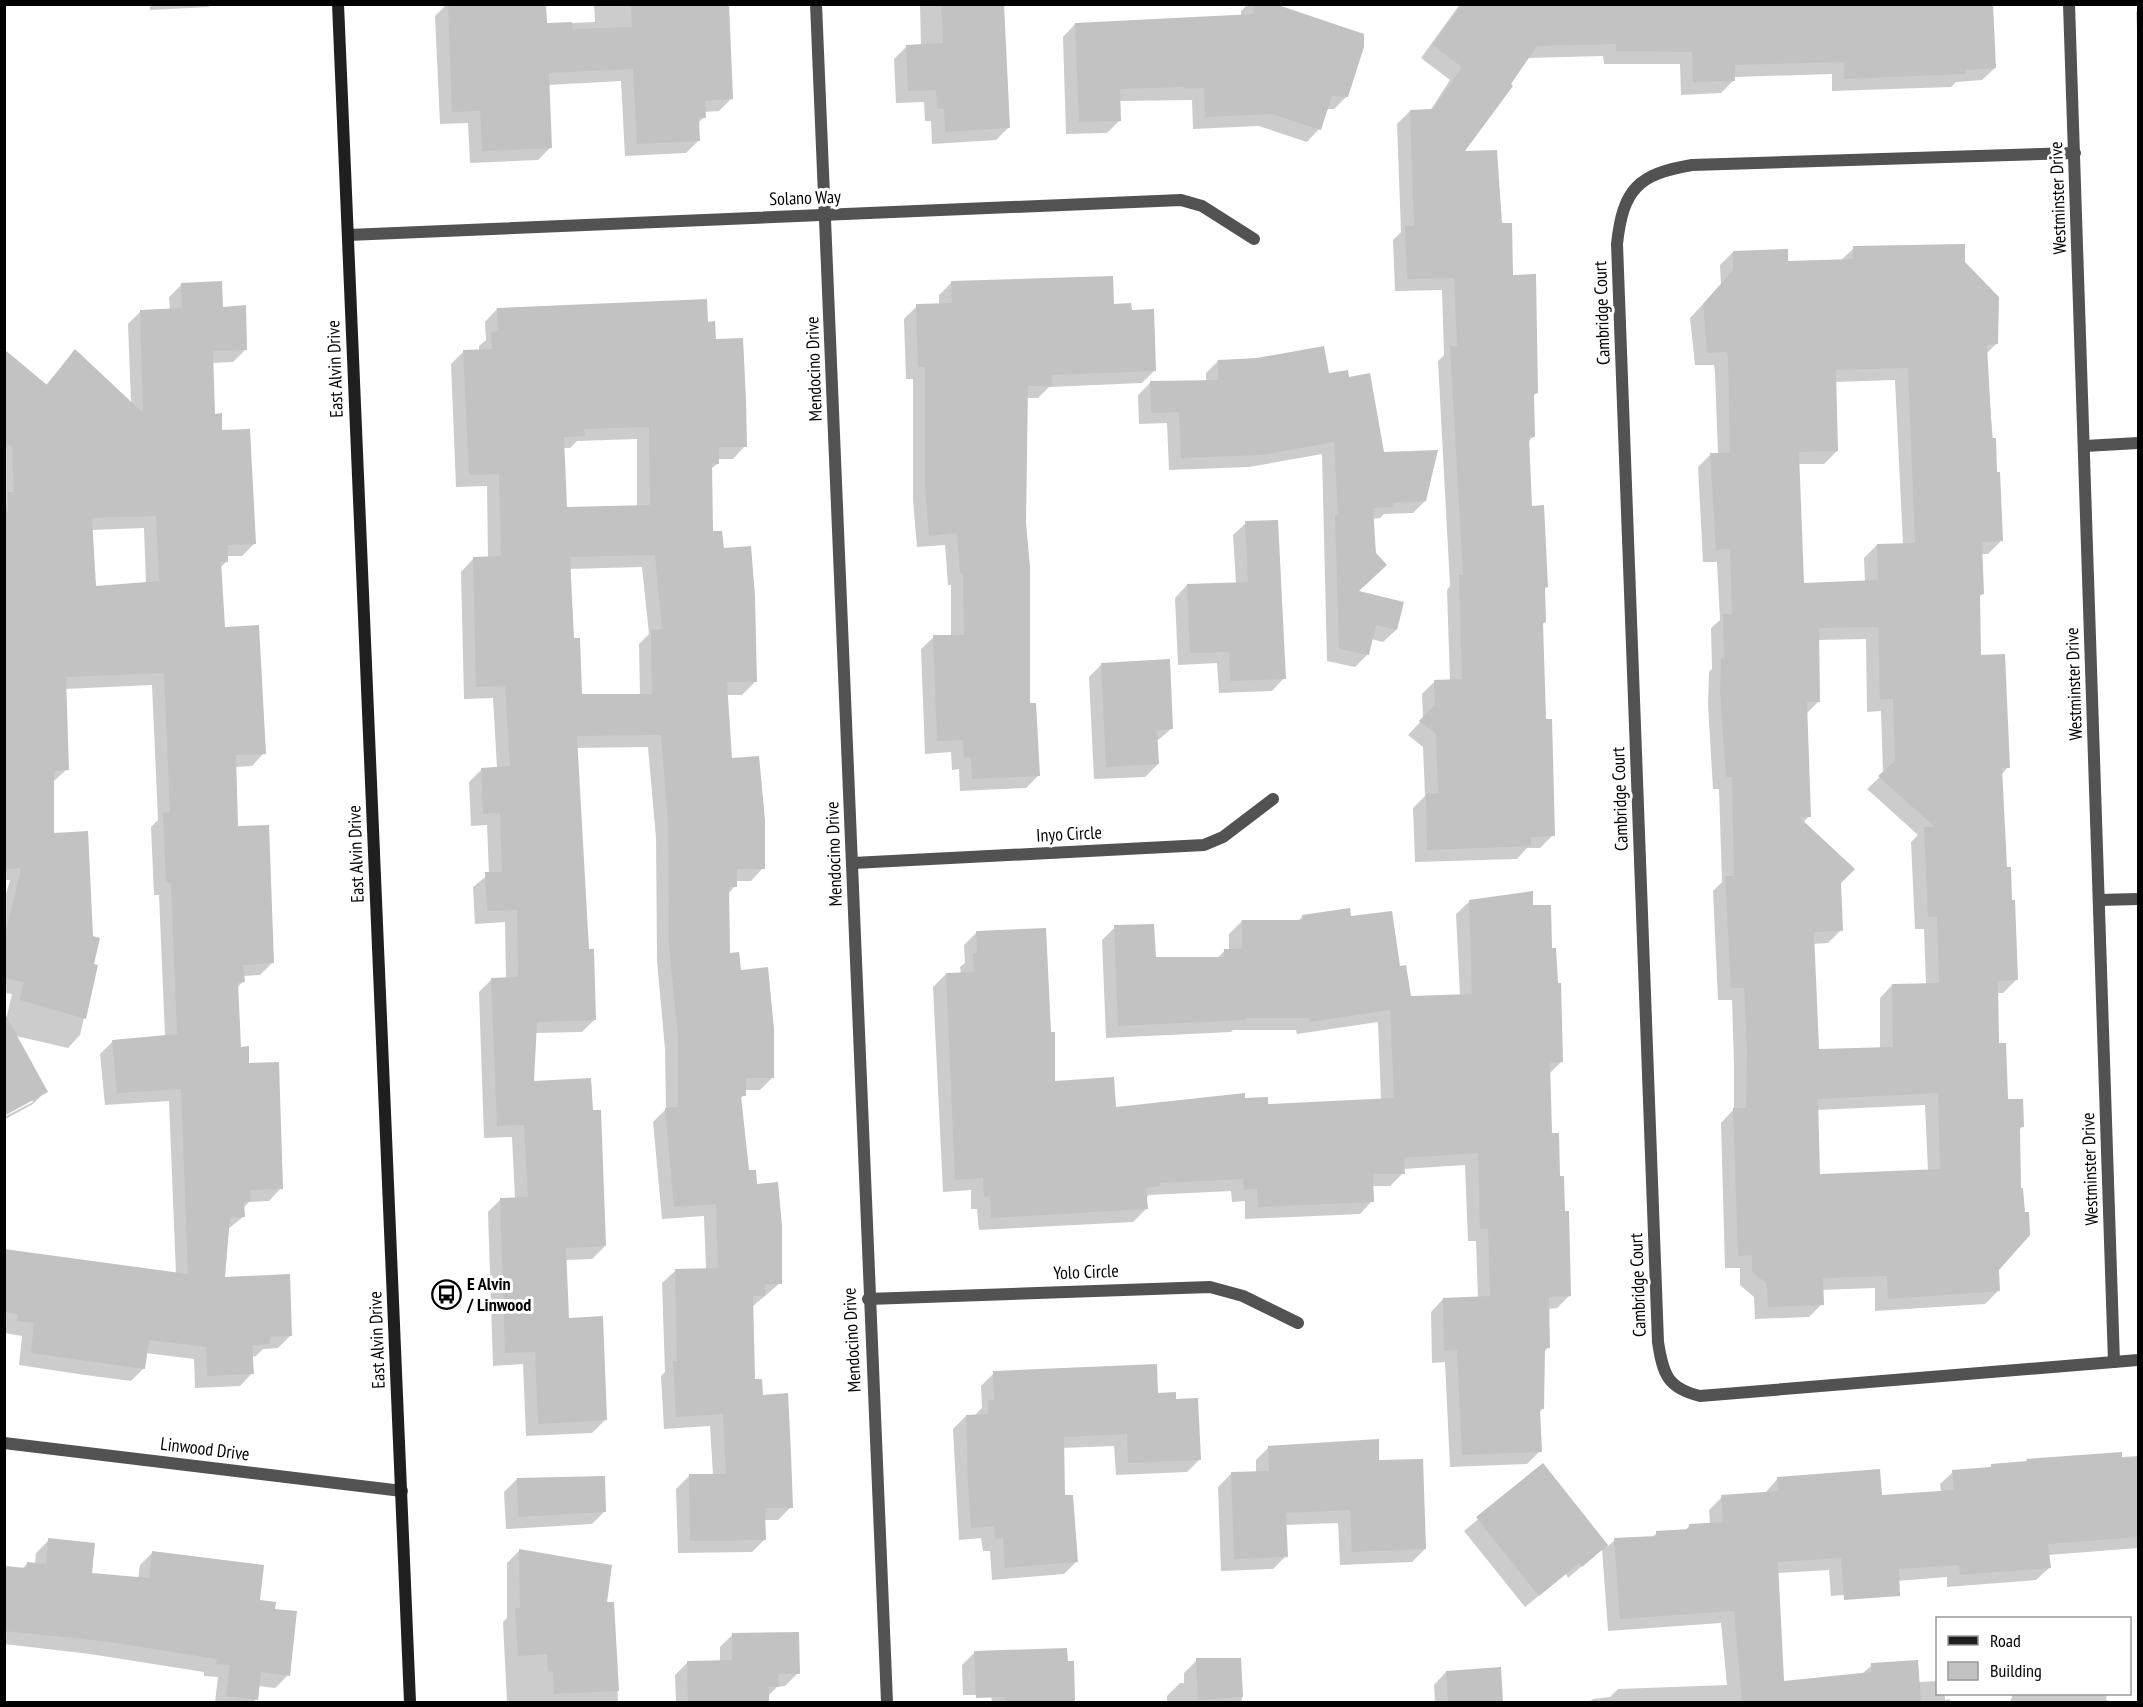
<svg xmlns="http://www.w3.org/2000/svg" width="2143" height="1707" viewBox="0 0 2143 1707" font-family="'PT Sans Narrow',sans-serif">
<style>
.shadow{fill:#0003;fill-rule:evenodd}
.building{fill:#c2c2c2;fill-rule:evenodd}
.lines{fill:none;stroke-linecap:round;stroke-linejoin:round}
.minor{stroke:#525252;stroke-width:12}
.tertiary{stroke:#525252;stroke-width:12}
.secondary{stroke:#1f1f1f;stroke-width:12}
.labels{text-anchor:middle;stroke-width:6;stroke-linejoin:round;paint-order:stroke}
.street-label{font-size:18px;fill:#000;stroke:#fff}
.poi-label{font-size:18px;font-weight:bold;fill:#000;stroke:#fff;text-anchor:start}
</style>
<rect width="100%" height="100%" fill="#fff"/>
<g class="shadow">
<path d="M150,4H211L209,7L150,10Z"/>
<path d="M447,4H545L546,24L595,22L594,4H728L732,98L719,111L704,112V117L698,123L699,140L686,153L625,156L621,81L548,85L550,148L538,160L470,163L468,123L440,124L435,16Z"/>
<path d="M920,4H1001L1009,127L996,140L932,144L931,121H925L924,102L896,103L894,59L907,46H921Z"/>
<path d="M1248,4H1270L1346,97L1334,109H1326L1319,129L1307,142L1259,126L1193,129L1192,100L1119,101L1120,120L1107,133L1066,134L1063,37L1075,24L1241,16V11Z"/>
<path d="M1460,4H1992L1995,68L1982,80L1956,82L1951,87L1832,91V74L1734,77V80L1721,93L1681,95L1680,64H1604L1603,56L1527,58L1461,153L1501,225L1536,393L1533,396L1534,436L1528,442L1530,507L1544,589L1545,622L1541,625L1545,721L1553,835L1540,848H1527L1517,859L1415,862L1413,808L1425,796L1423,747L1408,735L1423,719L1422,694L1435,681H1450L1447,590L1450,586L1438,361L1444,355L1442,290L1395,291L1393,240L1401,232L1397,124L1410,111H1430L1450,80L1421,58Z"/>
<path d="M2138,10V47L2136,12Z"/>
<path d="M1854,248L1964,263L1996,344L1986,354L2001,541L1988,554H1981L1982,594L1979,597L1980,656L2008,767L2001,775L2006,868L2016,980L2003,993H1996L1998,1044L2006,1101L2022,1127L2018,1131L1997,1269L1998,1291L1985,1304L1875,1311V1288L1822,1290V1304L1809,1317L1755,1319L1754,1297L1740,1285V1268H1725L1721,1123L1734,1109V1065L1732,1000H1718L1713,891L1722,882L1719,789H1713L1708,705L1709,672L1712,669L1711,628L1720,620L1717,562H1703L1698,467L1710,455L1718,454L1715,373L1714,365H1695L1690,318L1721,285L1720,265L1733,252L1787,263L1840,261ZM1895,380L1903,545H1877L1864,558L1865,582L1803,585L1798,464H1824L1837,451L1834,382ZM1866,639L1867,712L1881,711L1883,774L1867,789L1918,835L1911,842L1915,929H1924L1926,984L1892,985L1880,998V1049L1817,1051L1813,944L1828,943L1841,930L1840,883L1803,823L1809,816L1806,714L1819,701L1818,640ZM1925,1105L1928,1171L1819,1176L1817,1110Z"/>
<path d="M952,282L1113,306L1155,370L1142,383L1049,387L1038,398H1027L1025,523L1029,705L1038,776L1026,788L960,791L959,769L952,770L951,752L925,754L921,649L934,637H951V585H948L945,545L917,547L913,500V379H906L904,319L917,306L939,305V295Z"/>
<path d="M182,284L222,308L246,349L233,362L212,363L213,415L221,432L255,543L242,556H226L227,561L220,568L223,628L264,753L252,766L235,767L237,828L272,963L260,975L243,976V981L237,988L240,1048L247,1064L281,1188L269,1201L249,1202L243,1208V1217L228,1229L224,1278L291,1335L278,1348L263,1349L256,1356L251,1357L252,1373L240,1386L195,1388L194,1359L145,1353L144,1368L131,1381L85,1375L19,1365L22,1336L4,1333V1252L176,1274L169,1101L105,1105L100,1054L113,1041L165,1036L159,895H154L151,827L158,820L152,685L65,689L67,769L53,782V834L92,965L96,966L80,1035L68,1048L16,1036L46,1091L33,1104L4,1120V1117L33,1102L4,1028L12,994L4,993V902L10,880H4V351L45,386L75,351L131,403L128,324L141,311L170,310L169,297ZM144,528L146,584L94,588L91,530Z"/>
<path d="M497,309L707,323L715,341L745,446L733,459H717V464L710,470L712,533L723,550L755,682L742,695H726L731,760L763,868L751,881H735V886L728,894V955L740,971L773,1077L760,1090H744V1095L740,1099L747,1172L756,1185L780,1283L752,1307L753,1381L762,1396L791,1507L778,1520H764V1540L752,1552L678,1553L676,1489L689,1476L713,1475L710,1426L664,1429L661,1376L665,1372L662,1283L675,1271L706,1270L704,1216L662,1219L653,1122L666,1109L665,1049L657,961L656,838L648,747L576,748L588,950L595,1019L582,1032L535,1033L532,1083L605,1246L592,1259L565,1260L567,1319L605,1420L592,1433L526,1436L523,1364L493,1366L488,1212L501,1199H515L512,1137L484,1138L479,992L491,980L506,979L505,922L475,924L473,887L489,874L487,825L471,826L469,782L482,769L497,768L493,698L464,699L461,572L473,559L488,558L487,486L456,487L451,364L464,351H479V346L486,340L485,322ZM637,439V507L566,508L563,448H570L577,441ZM642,567L649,634L639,644L640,695L581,696L572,640L569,569Z"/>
<path d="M1218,361L1348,379L1383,453L1425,501L1413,513L1384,514L1380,518L1372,519L1356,592L1396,630L1383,642L1371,639L1367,655L1355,667L1327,661L1322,454L1249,467L1169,470L1167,423L1139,424L1138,395L1150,383L1206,381V373Z"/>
<path d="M1246,523L1284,678L1272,691L1219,693L1217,663L1178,665L1175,598L1187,585L1236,583L1233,535Z"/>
<path d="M1102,664L1172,728L1157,741L1158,764L1145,777L1094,779L1089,677Z"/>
<path d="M1469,902L1532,907L1551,949L1561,1062L1549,1074L1551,1135L1559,1177L1570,1295L1557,1308L1548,1309L1549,1347L1543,1353V1408L1539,1413L1540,1451L1527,1464L1450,1467L1445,1362L1432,1363L1431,1312L1443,1299L1478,1298L1476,1241H1468L1465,1165L1403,1169V1173L1390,1186H1372V1201L1360,1214L1245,1219V1201L1232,1202L1231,1191L1149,1195L1145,1199L1146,1209L1133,1222L979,1230L977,1209H971V1190L943,1192L933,987L946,974H961L960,967L965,963L964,945L977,932L1054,1083L1114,1109L1243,1100L1267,1105L1381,1100L1378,1022L1297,1034L1296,1030H1233L1231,1032L1106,1038L1102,940L1115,927L1154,959H1217L1225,950H1229V934L1242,921L1297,922L1303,916L1350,918L1398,968L1409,998L1460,996L1456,914Z"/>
<path d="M994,1373L1157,1394L1175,1401L1200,1459L1187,1472L1116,1475L1114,1446L1062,1448L1063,1497L1077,1561L1064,1574L992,1580L990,1551H983L981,1538L959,1540L953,1429L966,1416L975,1415L982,1408L981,1386Z"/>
<path d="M1269,1447L1378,1462L1425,1549L1412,1562L1340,1565L1338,1523L1285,1525L1286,1556L1273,1569L1221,1571L1218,1487L1231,1474L1256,1473V1460Z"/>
<path d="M2138,1456V1548L2048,1555L2049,1568L2036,1580L1947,1587V1577L1896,1581L1885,1592L1831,1596L1829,1570L1777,1573L1783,1682L1862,1674L1872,1665L1918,1682L1938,1681V1694H1945V1700L1950,1699V1702H1589L1593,1699L1610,1697L1618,1689L1727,1685L1721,1623L1608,1631L1602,1549L1568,1578L1566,1574L1525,1607L1464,1531L1543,1465L1608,1546L1615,1540L1652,1537L1657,1533L1685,1531L1689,1526L1710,1524L1709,1510L1722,1497L1765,1493L1778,1478L1881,1496L1941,1492L1940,1484L1953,1472L1989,1468L1992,1465Z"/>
<path d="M517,1479L605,1511L592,1524L506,1529L504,1492Z"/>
<path d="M49,1540L91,1574L138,1579L140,1565L153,1552L258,1601L288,1675L275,1688L258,1686L256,1699L253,1702H215L218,1677L204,1676V1672L90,1654L4,1644V1568L22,1569L27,1564H35L36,1553Z"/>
<path d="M520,1550L605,1603H613L618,1702H507L503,1622L507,1618V1563Z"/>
<path d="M733,1634L798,1673L785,1686L777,1687L767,1697V1702H676L675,1675L688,1662H720V1647Z"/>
<path d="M975,1652L1072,1662L1074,1702H992L991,1695H963L962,1665Z"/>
<path d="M1240,1659L1242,1702H1167V1696L1180,1683H1184V1673L1197,1660Z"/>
<path d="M1500,1668L1501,1702H1435L1434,1685L1446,1672Z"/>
<path d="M2013,1694H2107L2106,1699L2109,1702H2010Z"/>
</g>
<g class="building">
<path d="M448,4H546L547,23L572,22L573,29L632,27L631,4H729L733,99L705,101L706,118H699L700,141L637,144L633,69L549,73L552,148L482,151L480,111L452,112Z"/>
<path d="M941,4H1004L1010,128L945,132L944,109L937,108L936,90L908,91L906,45L943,43Z"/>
<path d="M1253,4H1275L1364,34V47L1348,97L1332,96L1321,130L1272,114L1205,117L1204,88L1185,89V87L1120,89L1121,121L1079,122L1075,23L1254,14Z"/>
<path d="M1462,4H1993L1996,68L1965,70V74L1844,79V62L1735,65V81L1693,82L1692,52L1616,51V44L1537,46L1511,84L1513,86L1465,151L1497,150L1502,223H1512L1513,275L1536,274L1538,393L1534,394L1535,437H1529L1532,506L1544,505L1548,587L1545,588L1546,622L1543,623L1546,719H1552L1555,836L1531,837V846L1427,850L1426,794L1438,793L1436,734L1419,721L1435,705L1434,680L1462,679L1459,575H1463L1450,346H1457L1454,278L1407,279L1405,226H1414L1410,110L1433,109L1462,67L1432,45Z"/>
<path d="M1965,244V262L1999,297L1998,344L1987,345L1992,438H1996L1997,472H2000L2003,541L1982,542L1984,594L1980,595L1981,655L2005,654L2010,768H2002L2007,867H2011L2012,900H2015L2018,980L1998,981L1999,1043H2006L2008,1099H2023L2024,1127H2020L2021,1188H2023L2025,1212H2029L2030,1235L1999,1270L2000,1291L1888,1299L1887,1276L1823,1278L1824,1305L1768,1307L1767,1284L1752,1272V1255L1738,1256L1733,1108H1746L1747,1052L1744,988H1731L1725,876H1734L1732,777H1726L1720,691L1721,658H1724L1723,614H1732L1730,549L1716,550L1710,453H1730L1728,359L1726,352L1707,353L1703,304L1733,270V251L1788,249V261L1853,259V246ZM1908,368L1915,543L1877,544L1878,580L1804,583L1799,452L1838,451L1836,370ZM1878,627L1880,699H1893L1895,761L1878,776L1935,827H1924L1928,917H1937L1939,983L1892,984L1893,1047L1819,1049L1814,932L1843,931L1841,883L1855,869L1799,817H1811L1807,702H1820L1819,628ZM1938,1093L1940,1169L1820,1174L1818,1099Z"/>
<path d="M1113,276L1114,304L1131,303L1132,310L1154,309L1156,371L1052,375V386H1028L1026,523L1030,567V703H1036L1040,776L972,779L971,757L964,758L963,740L937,741L933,635H964L963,573H960L957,533L929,536L925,486V367H918L916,304L952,303L951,281Z"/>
<path d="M222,281L223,307L246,305L247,350L213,351L215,414L222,413V430L250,429L256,544L228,545V562H221L225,627L259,625L266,754L236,755L238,826L269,825L274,963L243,965L245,982L238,983L241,1047L249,1046V1063L279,1062L283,1189L250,1190L251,1201L244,1202L245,1217L230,1218L225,1277L290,1274L292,1336L270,1337V1344L252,1345L254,1374L207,1376L206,1347L149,1340L145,1369L31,1353L34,1323L17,1321L18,1314L4,1312V1249L188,1274L181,1089L117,1093L112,1040L177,1034L171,883H166L163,813L170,812L164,673L66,677L69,770L54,771V833L88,831L93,936L100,938L94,964L98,965L86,1019L20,1000L24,982L4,978V940L21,868L4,869V511H8V492H14L12,447L4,441V349L47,385L75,349L143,413L140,310L182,308L181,283ZM156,516L159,581L96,586L92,518Z"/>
<path d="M707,299L708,322L715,321L716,339L743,338L746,400L747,447H719V464H712L713,531H722L724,548L751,546L755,596L757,682H727L732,758L759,756L765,820V869H737V887H729L730,953L739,952L741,970L768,967L774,1029V1078H746V1096H741L749,1170H756L757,1184L778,1182L782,1226V1284H765V1296H753L755,1379H762L763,1395L788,1393L791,1454L793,1508H765L766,1540L690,1541L689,1474H726L723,1414L676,1417L673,1361H677L675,1269L718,1268L716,1204L674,1207L665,1108L678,1107V1036L669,947L668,824L661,735L577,736L589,949H594L596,1020L537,1022L534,1081L591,1078L593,1110H601L606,1246L566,1248L569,1318L603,1316L607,1420L538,1424L535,1352L505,1353L500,1198L528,1197L524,1125L497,1126L491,978L518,977L517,910L487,911L485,872H502L500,813L483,814L481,768L510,766L505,686L476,687L473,557L501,556L499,474L469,475L463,350L492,349L491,332L498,331L497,308ZM649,427L650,505L567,507L564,437L585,436L584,429ZM655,555L662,629L651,630L652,694H582L580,638H574L570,557Z"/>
<path d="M1324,346L1329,373L1348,370L1349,377L1370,373L1384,452L1438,450L1426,501L1393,503L1394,507L1373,508L1376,553L1387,565L1359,591L1404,602L1397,630L1376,625L1369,655L1339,649L1335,515H1338L1334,442L1262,455L1181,458L1179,412L1151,413L1150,381L1218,380V360L1257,358Z"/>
<path d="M1278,520L1286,679L1230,681L1229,652L1190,653L1187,584L1248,582L1245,521Z"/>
<path d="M1170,659L1173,729L1157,730L1159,764L1106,767L1101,663Z"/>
<path d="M1533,891V905H1551L1552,948H1556L1558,983H1561L1563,1062L1550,1063L1552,1133H1559L1560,1176H1564L1565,1211H1569L1571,1296L1549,1297L1550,1348H1545L1544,1409H1540L1542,1452L1462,1455L1457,1350L1444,1351L1443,1298L1490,1296L1488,1229H1480L1478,1153L1404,1158L1405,1174H1373L1374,1202L1258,1207L1257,1189L1244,1190L1243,1179L1160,1183V1186L1146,1188L1148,1209L991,1218L990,1196L984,1197L983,1178L955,1180L946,973L974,972L973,953H977L976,931L1046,928L1051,1032H1055V1081L1114,1077L1116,1107L1245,1093V1098L1268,1097V1104L1394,1098L1390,1010L1309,1022V1018H1245V1020L1118,1026L1114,925L1154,924L1156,957H1224V949H1242V920H1303L1302,915L1350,908L1351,916L1392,911L1400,966L1406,965L1411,996L1472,994L1469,900Z"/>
<path d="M4,1012L48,1092L4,1116Z"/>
<path d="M1157,1364L1158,1393L1176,1392V1399L1198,1398L1201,1460L1128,1463L1127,1434L1064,1437L1065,1495H1073L1078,1562L1005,1568L1003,1538L995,1539L994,1526L971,1528L968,1484L966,1415L988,1414V1400H994L993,1371Z"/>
<path d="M1379,1439V1460L1423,1459L1426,1549L1352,1552L1350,1510L1286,1513L1288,1557L1234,1559L1231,1472L1269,1471L1268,1446Z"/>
<path d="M2122,1452V1458L2139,1457V1537L2048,1544L2051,1568L1960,1575L1959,1565L1899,1569L1900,1596L1844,1600L1841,1558L1778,1562L1784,1681L1871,1672V1663L1918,1660L1921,1702H1742L1734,1611L1620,1619L1614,1538L1656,1536V1531L1689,1529V1524L1723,1522L1721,1495L1778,1491L1777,1477L1880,1469L1882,1495L1954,1490L1952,1470L1991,1467V1464L2027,1461L2026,1459Z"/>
<path d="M1543,1463L1608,1545L1582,1567L1579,1563L1539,1596L1476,1517Z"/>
<path d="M605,1476L606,1512L518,1517L517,1478Z"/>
<path d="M48,1538L95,1543L92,1573L149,1578L152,1551L264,1565L260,1600L276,1602L275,1609L297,1611L290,1676L261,1672L258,1700L226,1696L230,1665L216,1664L217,1659L103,1641L4,1631V1566L26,1568L27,1562L46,1564Z"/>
<path d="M519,1549L612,1565L607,1602H614L619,1691L554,1694L553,1671L548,1672L547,1654L518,1656L515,1608H520Z"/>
<path d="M799,1632L800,1674H778L779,1687H769V1702H688L687,1661L732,1660V1633Z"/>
<path d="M1067,1648L1068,1661H1074L1075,1702H1005V1697L976,1698L974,1651Z"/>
<path d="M1196,1658H1241L1243,1697L1198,1700Z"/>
<path d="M1501,1667L1503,1702H1448L1446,1671Z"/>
</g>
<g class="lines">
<g class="minor">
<path d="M816,4L887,1702"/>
<path d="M2069,4L2114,1362"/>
<path d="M2075,153L1692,165C1638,174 1623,189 1617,244L1658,1342C1663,1374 1667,1388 1700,1396L2138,1360"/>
<path d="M348,235L1181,200L1202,206L1254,239"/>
<path d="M2085,446L2138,443"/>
<path d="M853,863L1204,845L1223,837L1273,799"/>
<path d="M2099,900L2138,899"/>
<path d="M868,1299L1210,1287L1243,1296L1298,1323"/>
</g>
<path class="tertiary" d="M4,1443L402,1491"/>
<path class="secondary" d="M338,4L410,1702"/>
</g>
<defs>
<symbol id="bus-ring" viewBox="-11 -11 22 22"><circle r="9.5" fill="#fff" stroke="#000" stroke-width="1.5"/><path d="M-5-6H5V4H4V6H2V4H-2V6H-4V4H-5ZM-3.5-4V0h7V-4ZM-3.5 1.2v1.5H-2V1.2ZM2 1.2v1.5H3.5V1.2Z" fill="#000"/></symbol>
</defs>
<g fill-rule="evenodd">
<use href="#bus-ring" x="430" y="1278" width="33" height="33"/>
</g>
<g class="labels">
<g class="street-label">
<text transform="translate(805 198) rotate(-2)" y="6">Solano Way</text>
<text transform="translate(2058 198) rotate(-92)" y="6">Westminster Drive</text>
<text transform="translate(1602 313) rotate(-92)" y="6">Cambridge Court</text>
<text transform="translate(335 369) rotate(-92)" y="6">East Alvin Drive</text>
<text transform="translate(814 369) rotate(-92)" y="6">Mendocino Drive</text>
<text transform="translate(2074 684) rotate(-92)" y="6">Westminster Drive</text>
<text transform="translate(1620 799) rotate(-92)" y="6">Cambridge Court</text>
<text transform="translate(1069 834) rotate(-3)" y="6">Inyo Circle</text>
<text transform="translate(356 854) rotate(-92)" y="6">East Alvin Drive</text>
<text transform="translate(834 854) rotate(-92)" y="6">Mendocino Drive</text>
<text transform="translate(2090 1169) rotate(-92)" y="6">Westminster Drive</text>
<text transform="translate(1086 1272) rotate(-2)" y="6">Yolo Circle</text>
<text transform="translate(1638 1285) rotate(-92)" y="6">Cambridge Court</text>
<text transform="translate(377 1340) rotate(-92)" y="6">East Alvin Drive</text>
<text transform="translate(852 1340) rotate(-93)" y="6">Mendocino Drive</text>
<text transform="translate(205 1449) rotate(7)" y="6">Linwood Drive</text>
</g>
<g class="poi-label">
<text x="467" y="1290">E Alvin<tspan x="467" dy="21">/ Linwood</tspan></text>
</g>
</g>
<rect width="2143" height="1707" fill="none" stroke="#000000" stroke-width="12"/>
<rect x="1936" y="1617" width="195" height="78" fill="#ffffff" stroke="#999999" stroke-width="1.5"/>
<rect x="1948" y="1636" width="30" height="9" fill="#1f1f1f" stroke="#999999" stroke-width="1.5"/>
<text x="1990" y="1647" font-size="18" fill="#000000">Road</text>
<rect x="1948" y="1662" width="30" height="18" fill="#c2c2c2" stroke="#999999" stroke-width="1.5"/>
<text x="1990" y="1677" font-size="18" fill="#000000">Building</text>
</svg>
